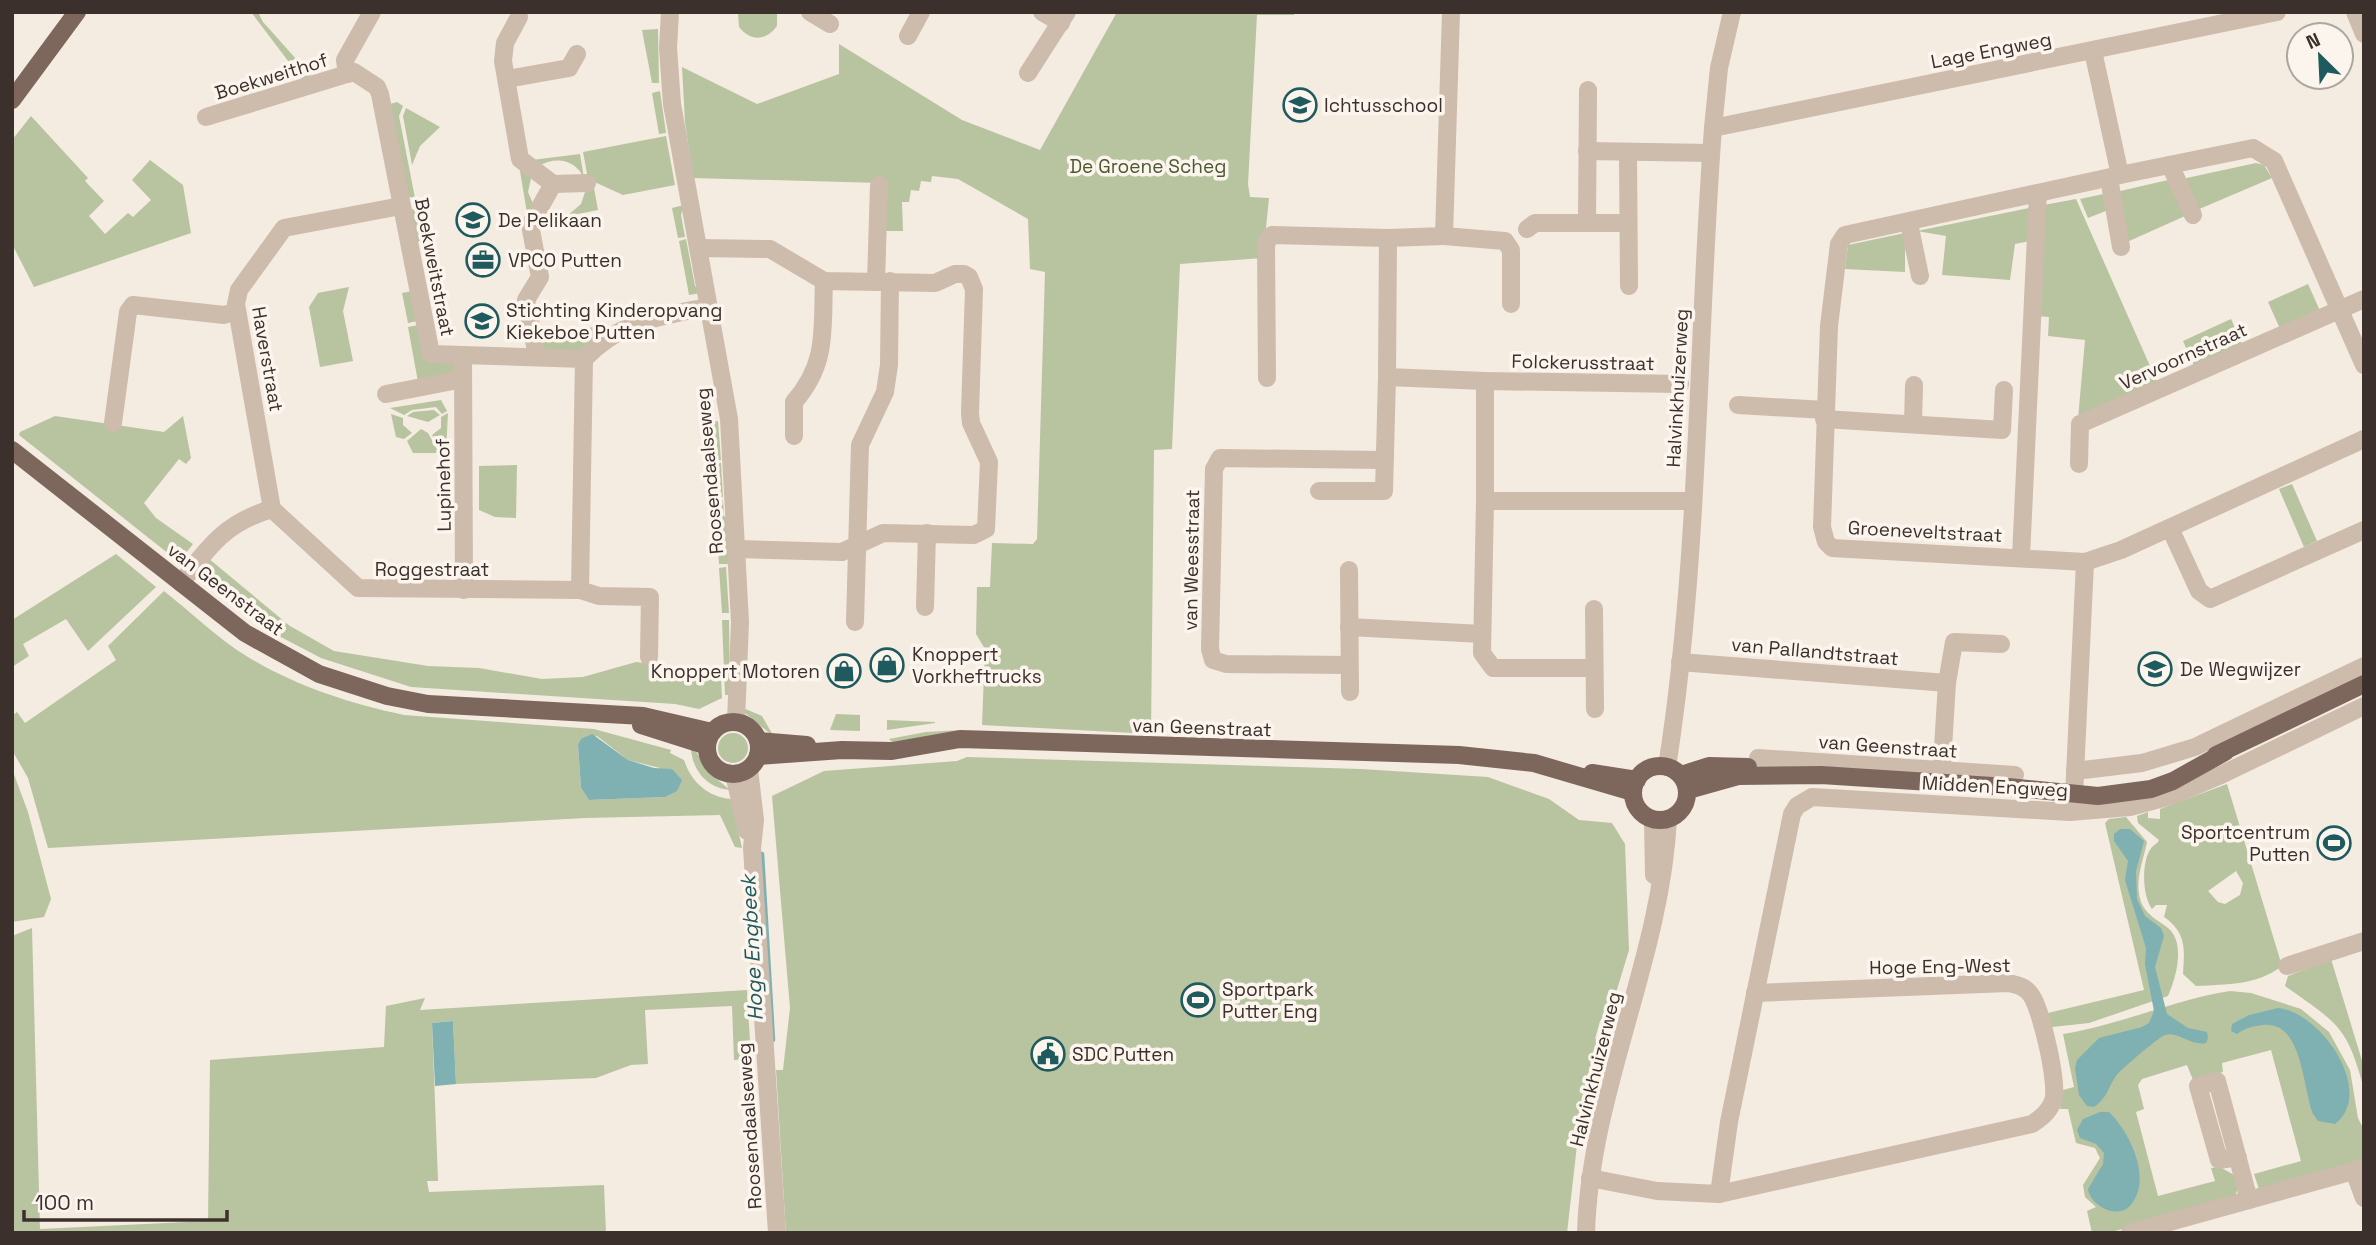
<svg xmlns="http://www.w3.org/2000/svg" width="2376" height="1245" viewBox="0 0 2376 1245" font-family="'Space Grotesk',sans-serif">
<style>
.green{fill:#b8c4a0;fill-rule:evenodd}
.water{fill:#7fb0b2}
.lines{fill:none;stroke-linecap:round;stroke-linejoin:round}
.stream{stroke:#7fb0b2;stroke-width:4.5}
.minor{stroke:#cdbbac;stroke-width:18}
.major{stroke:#7d675c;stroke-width:18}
.labels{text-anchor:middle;stroke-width:7;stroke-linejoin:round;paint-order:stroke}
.street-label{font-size:19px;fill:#3b302b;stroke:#fbf5ee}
.poi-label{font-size:19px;fill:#3b302b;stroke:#fbf5ee;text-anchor:start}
.park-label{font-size:19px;fill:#4a5a2e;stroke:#fbf5ee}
.water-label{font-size:21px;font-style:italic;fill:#1f5a5e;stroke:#fbf5ee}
</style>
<rect width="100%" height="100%" fill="#f4ebe1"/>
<g class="green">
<path d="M251,12H258L263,22L314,79L304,82Z"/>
<path d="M738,12H777V26C766,41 751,42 739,27Z"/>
<path d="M1117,12H1295L1294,15H1257L1248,184L1250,197L1269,198L1263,258L1180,264L1172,449L1154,450L1151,734L982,725L985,649L976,634L977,587H990L992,543L1033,544L1037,539L1045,272L1030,269L1028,219L958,179L932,176L931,182L921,181L919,191L911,190L909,202H902L903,231H882V183L693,178L685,122L682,67L757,104L839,74V44L962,120L1040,150Z"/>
<path d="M658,29L659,83H652L642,30Z"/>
<path d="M660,91L666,133L659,134L652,93Z"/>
<path d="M397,102L403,106L399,116L415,198L404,196L390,104Z"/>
<path d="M406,108L440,127L420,146L412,165L403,116Z"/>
<path d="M31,116L88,178L85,181L104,201L89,216L105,234L128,213L133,217L151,200L132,180L150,160L183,185L191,233L34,287L12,244V140Z"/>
<path d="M666,136L675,185L623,195L588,179L583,152Z"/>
<path d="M580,154L584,178C575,159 556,156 538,166L532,160Z"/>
<path d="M2256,163L2264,165L2272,178L2197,210L2182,179Z"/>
<path d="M519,165L532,174L528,192L534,206L527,213Z"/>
<path d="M2168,180L2185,216L2127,242L2116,192Z"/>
<path d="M594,188L598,210L567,216L581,204L586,189Z"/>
<path d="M2108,193L2111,209L2088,218L2080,199Z"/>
<path d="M2076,199L2158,384L2078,419L2085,340L2048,336L2049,317L2036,316L2044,205Z"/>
<path d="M684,205L681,215L685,237L678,238L672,208Z"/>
<path d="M417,207L424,241L413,242L407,212Z"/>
<path d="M2029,208L2030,241L2015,244L2010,280L1942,275L1946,236L1917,231Z"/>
<path d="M1905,233V272L1845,269L1848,245Z"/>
<path d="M686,239L695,286L701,293L689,295L679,241Z"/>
<path d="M2308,284L2321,313L2281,331L2268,302Z"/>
<path d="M349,287L343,311L353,361L320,367L309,307L318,293Z"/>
<path d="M412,291L418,321L408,323L402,293Z"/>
<path d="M2231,319L2244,348L2196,370L2183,341Z"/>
<path d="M418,325L425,359L455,361L458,371L418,382L408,327Z"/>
<path d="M603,325L602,335L581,353L544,350L539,338Z"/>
<path d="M441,400L447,411L442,414L436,407L412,410L404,415L390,408Z"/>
<path d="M434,410L440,415L428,422L407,416L413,412Z"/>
<path d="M448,413L446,453H442L432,435L441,428V417Z"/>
<path d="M391,414L403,418V425L412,433L404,439L396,437Z"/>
<path d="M55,416L164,432L183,416L191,458L186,464L179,459L144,503L156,518L193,544L179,562L19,435L20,432Z"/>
<path d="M718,421L721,460H714L711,422Z"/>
<path d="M421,429L428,433L439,453H413L407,441Z"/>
<path d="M721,463L723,497H715L714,464Z"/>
<path d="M517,465L516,518L495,517L479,510V466Z"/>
<path d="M2292,484L2317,541L2304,547L2279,489Z"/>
<path d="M723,500L724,516L730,521L732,564H719L716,501Z"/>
<path d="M116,554L156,587L88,651L66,619L23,644L29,656L12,667V620Z"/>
<path d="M208,558L290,626L334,651L428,666L479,668L542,679L583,677L636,662L652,664L656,676H721L722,698L699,709L675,704L411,687L321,658L279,636L197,576Z"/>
<path d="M726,567L729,613H722L719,568Z"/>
<path d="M164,591C192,613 218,639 248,657C295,686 351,704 404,715L594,729L671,750L670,753L684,760C691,782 708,797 731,799L742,848L735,847L720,815L585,818L48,848L28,778L12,750V716L17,712L25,723L116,660L108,646ZM597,736L628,760L660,768L665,797L589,800L581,788L578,745Z"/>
<path d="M722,620H729L730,695H725Z"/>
<path d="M743,708L762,716L774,737L745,713Z"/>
<path d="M836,714L860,715V731L830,730Z"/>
<path d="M887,720L935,722V723L887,730Z"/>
<path d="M962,730L894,744L889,739L926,732Z"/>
<circle cx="733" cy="748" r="15"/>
<path d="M691,748L697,753L707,771L730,790C707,788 692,770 691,748Z"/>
<path d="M967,757L1361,769L1488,777L1549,799L1579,820L1612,823L1625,844L1629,950L1612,1006L1600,1021L1595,1039L1599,1040L1582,1101L1567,1233H786L776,1070H783L790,1008L772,796L824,771L957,761Z"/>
<path d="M12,769L28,812L51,899L44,917L12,922Z"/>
<path d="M2227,784L2282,966C2256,986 2227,984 2196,986L2183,974C2185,949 2186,932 2164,917L2167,905H2156L2152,909C2142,895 2141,860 2152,847C2155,844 2158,843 2159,840L2138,823L2137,816L2148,812V818L2160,819V809ZM2236,871L2243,883L2240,895L2225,904L2218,902L2208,891Z"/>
<path d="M2126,817L2147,842C2143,862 2134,881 2141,902C2146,915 2158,920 2168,928C2186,943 2176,978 2168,996L2089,1023L2052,1027L2048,1013L2144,990L2105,823L2109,819Z"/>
<path d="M32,928L40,1229L208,1221L210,1060L384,1047L386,1006L425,998L420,1010L747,990L751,1059L734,1060L732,1006L645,1010L648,1064L631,1065L596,1078L456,1084L453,1021L432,1023L438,1181H427L429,1192L604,1185L606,1233H12V936Z"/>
<path d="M2331,959L2364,1067V1089C2347,1025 2337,1023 2285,986L2288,976Z"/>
<path d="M2230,991L2251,993L2301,1009L2329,1032L2350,1070L2358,1118L2364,1130V1162L2259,1189L2254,1174L2301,1161L2271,1050L2222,1063L2223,1072L2193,1080L2187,1065L2142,1079L2138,1085L2144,1109L2136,1112L2158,1196L2215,1181L2211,1168L2220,1167L2234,1175L2238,1187L2235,1198L2108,1233H2092L2087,1211L2096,1207L2085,1197L2083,1185L2100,1158L2095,1148L2076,1143L2068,1109H2060L2063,1090L2074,1087L2063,1034C2120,1025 2173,1000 2230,991Z"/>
</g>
<g class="water">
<path d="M592,734L628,760L654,768L672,769L682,780L677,791L665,797L589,800L581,788L578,745L581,739Z"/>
<path d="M2120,829H2130L2144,841L2136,871L2137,899L2145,916L2161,928L2164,936L2155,967L2167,1014L2188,1028L2207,1032L2208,1038L2206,1043C2190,1047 2177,1029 2163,1036C2156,1040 2122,1068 2116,1076C2108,1087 2107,1099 2094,1107L2087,1106L2079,1095L2075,1068L2077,1060L2099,1038L2142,1027L2149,1023L2154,1011L2145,964L2146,948L2125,880L2128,861L2114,841V834Z"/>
<path d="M2278,1008C2321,1012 2376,1092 2335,1124L2318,1121L2313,1114C2302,1086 2303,1021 2263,1025C2253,1026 2245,1028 2237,1034L2231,1031L2232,1024L2249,1015Z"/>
<path d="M453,1021L456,1084L435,1086L432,1023Z"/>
<path d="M2100,1112H2109C2129,1131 2154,1180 2130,1206C2117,1220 2090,1205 2088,1189L2103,1164L2104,1153L2096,1144L2080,1138L2077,1130L2083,1119Z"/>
</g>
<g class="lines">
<path class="stream" d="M762,854L773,1040"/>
<g class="minor">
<path d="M372,12L345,60L347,74L354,72L377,87L380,94L431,354L584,359C622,320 657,317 708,307"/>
<path d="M670,12L668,48L672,104L729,419L740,622L736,721"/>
<path d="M810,12L830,24"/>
<path d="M1042,12L1061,23"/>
<path d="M1451,12L1444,236L1388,238L1387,377L1485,381V501H1692"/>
<path d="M2355,12L2364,34"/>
<path d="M519,17L505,43L503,61L520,159L553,184L587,183"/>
<path d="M908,36L921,12"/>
<path d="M2093,51L2120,175L2253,148L2274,161L2364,365"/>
<path d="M1028,73L1067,12"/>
<path d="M507,79L569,68L577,54"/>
<path d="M206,117L347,74"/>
<path d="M1713,128L2277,12"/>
<path d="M1587,151L1711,153"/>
<path d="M1628,153L1629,286"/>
<path d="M2170,165L2193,215"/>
<path d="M2109,178L2121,247"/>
<path d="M1587,222L1588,90"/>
<path d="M1909,223L1920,276"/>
<path d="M1527,229L1535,223H1628"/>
<path d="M1444,236L1505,241L1511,250V304"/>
<path d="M698,248L770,249L824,281L935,283L955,274H964L969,277L974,289L970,413L971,423L989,462L986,529L974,535L883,533L842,552L736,549"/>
<path d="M876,281L879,185"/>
<path d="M463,355L464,590"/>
<path d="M537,356L526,300L540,277L530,225L553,184"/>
<path d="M1267,378L1266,243L1272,235L1388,238"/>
<path d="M1485,381L1680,384"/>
<path d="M386,394L463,379"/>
<path d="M1738,405L1825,410"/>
<path d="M1824,419L2002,430L2004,390"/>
<path d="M113,423L128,312L133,305L224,315L237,311"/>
<path d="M1913,424L1914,385"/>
<path d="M794,436V402C828,363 822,330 824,281"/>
<path d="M2079,464L2080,424L2364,299"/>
<path d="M1319,491H1384L1387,377"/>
<path d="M1485,501L1482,653L1493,668H1594"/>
<path d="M272,509L358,588L580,590L584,359"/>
<path d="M2170,528L2199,591L2210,599L2364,530"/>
<path d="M2021,557L2038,193"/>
<path d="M2085,562L2121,550L2364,439"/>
<path d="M1349,570L1350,692"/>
<path d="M181,583C209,546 226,522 272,509L236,304L239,290L284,228L401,206"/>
<path d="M580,590L599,596L650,597L649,657"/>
<path d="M925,607L927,533"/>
<path d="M1594,609L1595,709"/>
<path d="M855,622L860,445L885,392L889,365L890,281"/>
<path d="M1349,627L1482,634"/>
<path d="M1680,662L1947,683"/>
<path d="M1348,665L1226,664L1213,660L1210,649L1214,469L1220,458L1383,460"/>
<path d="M1758,758L2015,775"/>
<path d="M1667,767C1700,556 1697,340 1713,128L1719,68L1732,12"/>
<path d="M749,769L755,820L752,848L777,1233"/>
<path d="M2075,771L2142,763L2195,747L2364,666"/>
<path d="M734,774L747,831"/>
<path d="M1941,780L1947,683L1954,642L2001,644"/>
<path d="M2074,796L2085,562L1832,548L1826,542L1822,527L1829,326L1839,244L1845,235L2120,175"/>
<path d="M1653,820L1654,875"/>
<path d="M2287,966L2364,941"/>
<path d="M2238,1157L2219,1160L2198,1086L2217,1081L2249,1200"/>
<path d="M2354,1171L2364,1198"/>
<path d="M1590,1178L1657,1191L1719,1194L2032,1124C2041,1118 2049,1112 2053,1101C2059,1085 2041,1009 2031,995C2026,987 2018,985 2008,983L1755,993"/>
<path d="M1719,1194L1729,1122L1792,814L1797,806L1812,797L2070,812L2130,807L2174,795L2221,775L2364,706"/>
<path d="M1586,1233C1590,1091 1661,960 1668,819"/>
<path d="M2130,1233L2364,1168"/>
</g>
<g class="major">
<path d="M12,100L77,12"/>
<path d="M12,450L245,633L319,674L387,696L428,704L643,716L712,732"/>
<circle cx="733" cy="748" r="26"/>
<path d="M641,725L707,746"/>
<path d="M759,741L807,745"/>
<path d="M2216,755L2364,684"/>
<path d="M758,756L842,750L892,751L960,739L1459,755L1534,763L1633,792"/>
<circle cx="1660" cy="793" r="27"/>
<path d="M1592,773L1637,780"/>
<path d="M1681,775L1709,766L1748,767"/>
<path d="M1688,790L1738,776L1821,775L2008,787L2098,796L2151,789L2173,781L2225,752"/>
</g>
</g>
<defs>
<symbol id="school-ring" viewBox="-11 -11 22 22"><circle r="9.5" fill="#fbf5ee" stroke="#1f5a5e" stroke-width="1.5"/><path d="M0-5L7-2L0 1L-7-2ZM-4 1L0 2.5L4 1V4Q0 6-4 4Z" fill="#1f5a5e"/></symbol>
<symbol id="office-ring" viewBox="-11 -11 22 22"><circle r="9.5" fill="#fbf5ee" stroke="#1f5a5e" stroke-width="1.5"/><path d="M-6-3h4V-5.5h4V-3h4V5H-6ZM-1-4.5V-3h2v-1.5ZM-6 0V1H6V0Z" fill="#1f5a5e"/></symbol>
<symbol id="shop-ring" viewBox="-11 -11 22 22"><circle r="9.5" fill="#fbf5ee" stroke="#1f5a5e" stroke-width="1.5"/><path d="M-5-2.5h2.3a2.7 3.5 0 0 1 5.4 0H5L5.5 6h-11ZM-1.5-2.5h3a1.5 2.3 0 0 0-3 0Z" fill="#1f5a5e"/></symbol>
<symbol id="stadium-ring" viewBox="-11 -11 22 22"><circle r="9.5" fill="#fbf5ee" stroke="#1f5a5e" stroke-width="1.5"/><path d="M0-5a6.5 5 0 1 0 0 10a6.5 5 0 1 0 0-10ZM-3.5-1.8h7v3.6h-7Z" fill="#1f5a5e"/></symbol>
<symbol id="civic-ring" viewBox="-11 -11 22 22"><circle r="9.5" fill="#fbf5ee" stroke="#1f5a5e" stroke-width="1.5"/><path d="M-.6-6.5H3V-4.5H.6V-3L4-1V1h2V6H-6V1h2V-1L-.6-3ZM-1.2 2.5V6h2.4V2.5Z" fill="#1f5a5e"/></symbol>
</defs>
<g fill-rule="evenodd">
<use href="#school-ring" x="1281" y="86" width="38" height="38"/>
<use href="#school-ring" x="454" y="201" width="38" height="38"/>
<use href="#office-ring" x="464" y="241" width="38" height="38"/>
<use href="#school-ring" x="463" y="302" width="38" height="38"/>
<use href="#shop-ring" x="868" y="646" width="38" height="38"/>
<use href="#school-ring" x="2136" y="650" width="38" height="38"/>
<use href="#shop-ring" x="825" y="652" width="38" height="38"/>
<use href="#stadium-ring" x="2315" y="824" width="38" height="38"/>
<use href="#stadium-ring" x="1179" y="981" width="38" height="38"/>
<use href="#civic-ring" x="1029" y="1035" width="38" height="38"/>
</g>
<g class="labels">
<g class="street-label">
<text transform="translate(1991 50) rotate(-11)" y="7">Lage Engweg</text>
<text transform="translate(271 76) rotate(-17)" y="7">Boekweithof</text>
<text transform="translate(435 267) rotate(79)" y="7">Boekweitstraat</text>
<text transform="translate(2183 356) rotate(-24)" y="7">Vervoornstraat</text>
<text transform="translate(268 359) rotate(80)" y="7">Haverstraat</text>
<text transform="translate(1583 362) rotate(1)" y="7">Folckerusstraat</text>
<text transform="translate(1677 388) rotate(-87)" y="7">Halvinkhuizerweg</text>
<text transform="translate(709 471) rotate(-95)" y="7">Roosendaalseweg</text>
<text transform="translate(443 485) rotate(-91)" y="7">Lupinehof</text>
<text transform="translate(1925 531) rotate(3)" y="7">Groeneveltstraat</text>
<text transform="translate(1191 560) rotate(-89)" y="7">van Weesstraat</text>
<text x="432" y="576">Roggestraat</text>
<text transform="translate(226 589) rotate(37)" y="7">van Geenstraat</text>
<text transform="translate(1815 651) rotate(5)" y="7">van Pallandtstraat</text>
<text transform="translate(1202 727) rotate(2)" y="7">van Geenstraat</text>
<text transform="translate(1888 746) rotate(4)" y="7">van Geenstraat</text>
<text transform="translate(1995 786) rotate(3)" y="7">Midden Engweg</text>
<text transform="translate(1940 966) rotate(-1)" y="7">Hoge Eng-West</text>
<text transform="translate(1595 1069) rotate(-76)" y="7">Halvinkhuizerweg</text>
<text transform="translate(749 1126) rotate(-94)" y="7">Roosendaalseweg</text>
</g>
<g class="poi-label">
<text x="1324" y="112">Ichtusschool</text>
<text x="498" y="227">De Pelikaan</text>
<text x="508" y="267">VPCO Putten</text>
<text x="506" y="317">Stichting Kinderopvang<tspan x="506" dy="22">Kiekeboe Putten</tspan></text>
<text x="912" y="661">Knoppert<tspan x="912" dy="22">Vorkheftrucks</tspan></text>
<text x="2180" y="676">De Wegwijzer</text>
<text x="820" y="678" text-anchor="end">Knoppert Motoren</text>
<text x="2310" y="839" text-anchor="end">Sportcentrum<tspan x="2310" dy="22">Putten</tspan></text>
<text x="1222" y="996">Sportpark<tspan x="1222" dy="22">Putter Eng</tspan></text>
<text x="1072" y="1061">SDC Putten</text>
</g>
<g class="park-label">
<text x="1148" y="173">De Groene Scheg</text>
</g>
<g class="water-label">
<text transform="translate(752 948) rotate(-93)" y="7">Hoge Engbeek</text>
</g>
</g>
<rect width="2376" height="1245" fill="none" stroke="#3b302b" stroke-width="28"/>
<g transform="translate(2320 56) rotate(336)"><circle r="33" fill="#fbf5ee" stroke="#aea6a0" stroke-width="2"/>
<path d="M0-5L12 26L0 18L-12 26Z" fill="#1f5a5e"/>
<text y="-10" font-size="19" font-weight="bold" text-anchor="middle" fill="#3b302b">N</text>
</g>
<path d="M24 1210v10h203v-10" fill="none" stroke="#3b302b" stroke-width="3.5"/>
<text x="35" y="1210" font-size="21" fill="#3b302b" stroke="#fbf5ee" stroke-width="5" paint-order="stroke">100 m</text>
</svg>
